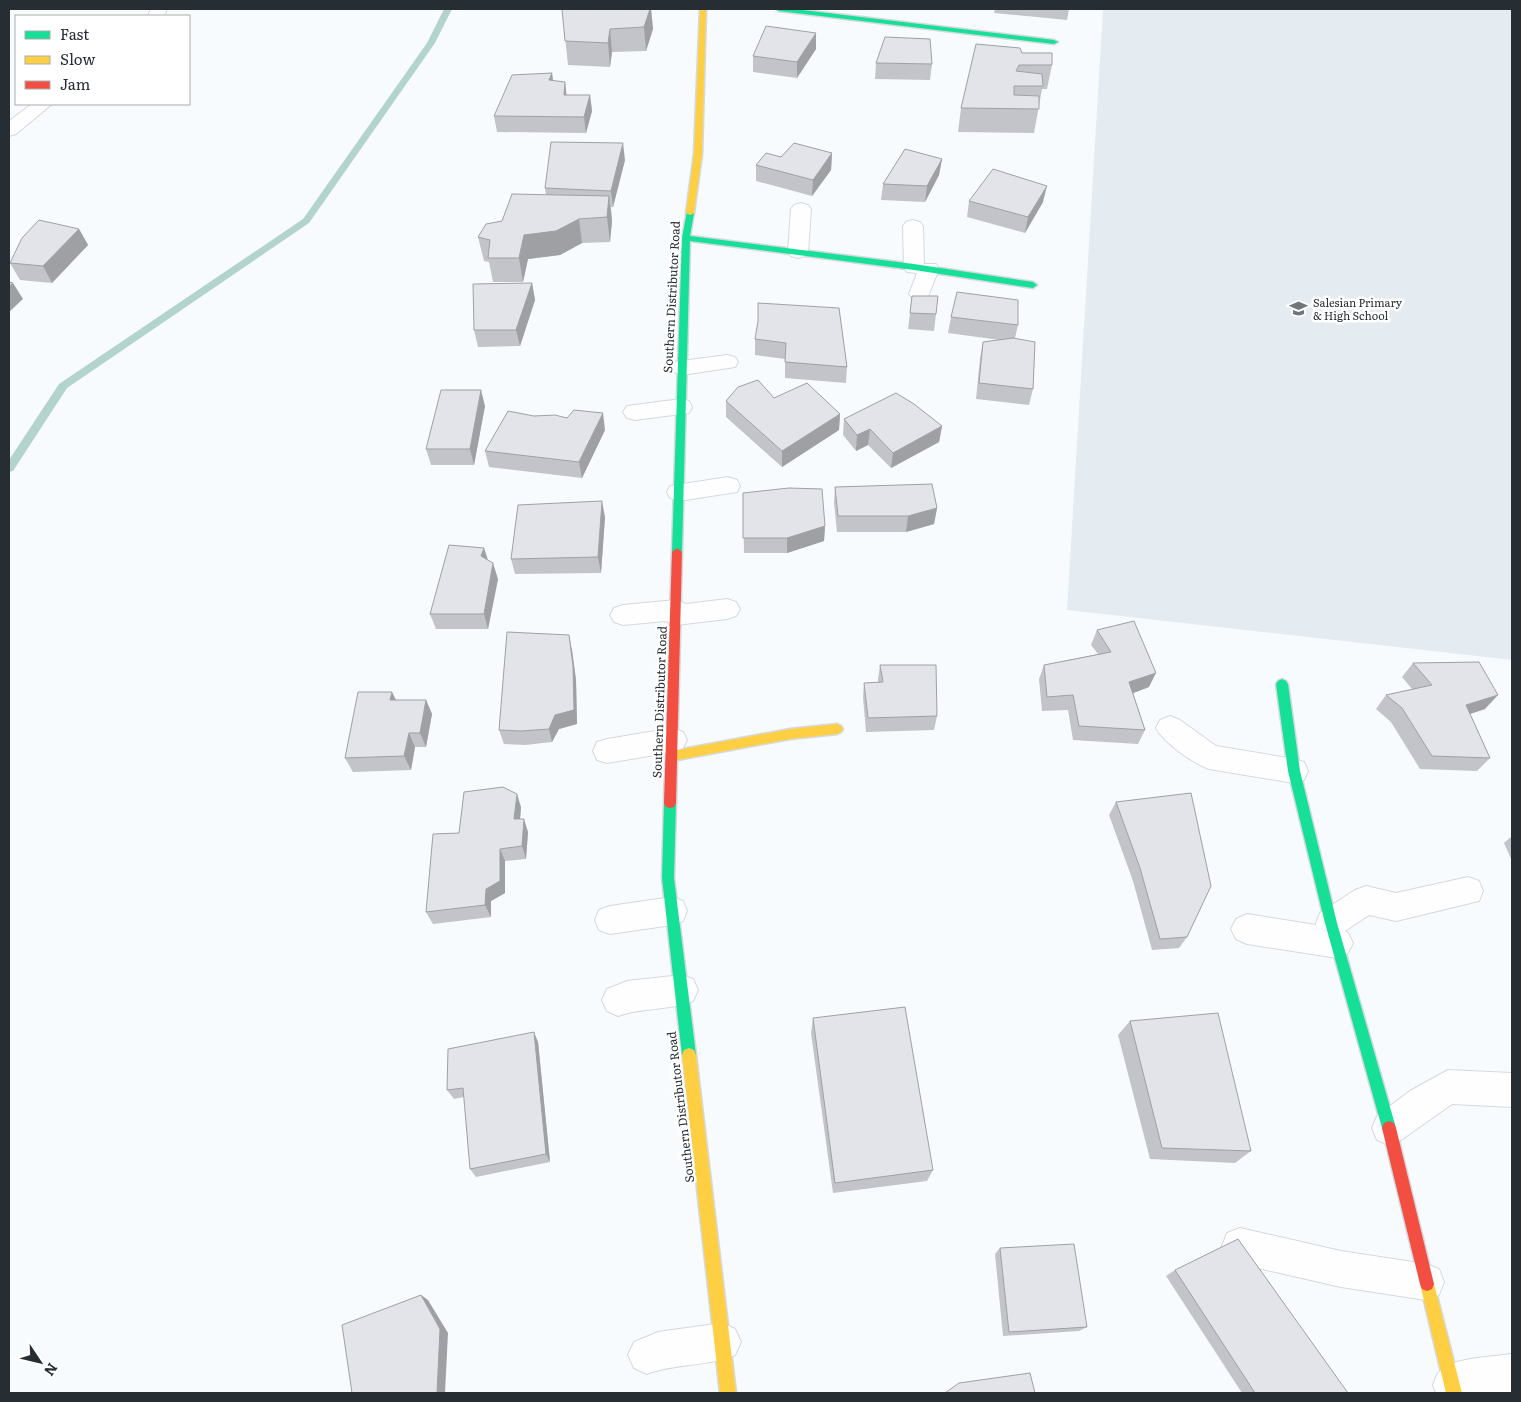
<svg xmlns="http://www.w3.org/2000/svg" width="1521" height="1402" viewBox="0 0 1521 1402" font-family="Literata,serif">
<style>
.built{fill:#e5ecf1}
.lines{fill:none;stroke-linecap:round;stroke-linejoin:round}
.stream{fill:#b3d4cd;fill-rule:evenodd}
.street-casing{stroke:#d4d9dd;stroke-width:2}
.fast-casing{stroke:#d4d9dd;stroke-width:3}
.slow-casing{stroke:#d4d9dd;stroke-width:3}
.jam-casing{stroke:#d4d9dd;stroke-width:3}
.street{fill:#fefeff;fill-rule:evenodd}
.fast{fill:#16e098;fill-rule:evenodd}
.slow{fill:#ffcf43;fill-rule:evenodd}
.jam{fill:#f24e42;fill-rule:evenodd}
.wall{fill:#c2c4c9}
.shaded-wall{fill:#9ea0a4}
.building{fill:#e2e4ea;stroke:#9ea0a4}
.labels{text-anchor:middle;stroke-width:5;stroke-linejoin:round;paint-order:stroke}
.far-poi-label{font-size:11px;fill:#272e33;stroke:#fff;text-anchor:start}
.street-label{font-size:12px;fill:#272e33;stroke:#fff}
</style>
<rect width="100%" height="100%" fill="#f8fbfd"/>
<path class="built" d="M1103,9H1512V660L1067,610Z"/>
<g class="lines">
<path class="stream" d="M444,9H452L435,43L309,223L67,388L13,471L9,472V460L59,384L303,219L427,43Z"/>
<defs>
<g id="street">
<path d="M151,9H167L164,16H148Z"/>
<path d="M32,104H52L16,134L9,136V121Z"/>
<path d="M801,203L808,205L811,209L808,252L805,256L798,258L791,256L788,252L791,209L794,205Z"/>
<path d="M913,220L920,222L923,226L924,264H936L939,269L927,299L920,301L913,299L909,294L917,273L907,272L904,267L903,226L906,222Z"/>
<path d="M727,355L735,357L738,362L735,367L682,375L674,372L671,367L674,362Z"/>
<path d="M681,399L689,401L692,407L689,413L635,420L627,418L623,412L627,406Z"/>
<path d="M728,477L737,480L740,486L737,492L679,501L670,498L667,492L670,486Z"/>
<path d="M727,599L736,602L740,609L736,616L727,619L676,625L666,621L623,625L614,622L610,615L614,608L623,605L676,600L686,604Z"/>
<path d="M1170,716L1180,720L1216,746L1294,759L1304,762L1308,771L1304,780L1294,783L1209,769C1193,763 1164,743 1156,728L1160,720Z"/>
<path d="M673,728L683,732L687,740L683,748L673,752L607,763L597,760L593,751L597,742L607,739Z"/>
<path d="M1468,877L1479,881L1483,891L1479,901L1396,921L1369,915L1345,931L1348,933L1353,943L1348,953L1337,958L1247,944L1236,939L1231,929L1236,919L1247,914L1316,925V923L1320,913L1355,890L1366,886L1396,893Z"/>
<path d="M672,897L683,901L687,911L683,921L672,925L610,934L599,930L595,920L599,910L610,906Z"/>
<path d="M682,975L693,979L698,990L693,1001C669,1011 642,1007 618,1016L607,1011L602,1000L607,989L627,981Z"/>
<path d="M1448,1070L1512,1073V1107L1452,1104L1401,1140L1389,1145L1377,1140L1372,1128L1377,1116L1410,1091Z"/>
<path d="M1240,1228L1341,1251L1426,1264L1439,1269L1444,1282L1439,1295L1426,1300L1341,1287L1240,1264L1227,1259L1222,1246L1227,1233Z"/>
<path d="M722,1323L735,1329L741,1342L735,1355C707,1367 675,1363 647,1374L634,1368L628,1355L634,1342L658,1332Z"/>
<path d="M1512,1354V1392L1436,1393L1433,1385C1435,1381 1436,1374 1440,1371C1455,1357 1492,1357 1512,1354Z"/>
</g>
<g id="fast">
<path d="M776,9H794L1054,40L1058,42L1054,44L779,11Z"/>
<path d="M687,211L694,213L690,236L914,264L1033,282L1037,285L1033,288L914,270L690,241L682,552L677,556L672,552L682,238Z"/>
<path d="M1282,679L1286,681L1288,684L1300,771L1337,923L1396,1128L1394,1133L1389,1135L1384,1133L1382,1128L1325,923L1288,771L1276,684L1278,681Z"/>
<path d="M670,798L674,799L676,803L674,878L696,1055L694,1060L689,1062L684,1060L682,1055L662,878L664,803L666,799Z"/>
</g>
<g id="slow">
<path d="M700,9H706L702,154L694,213L690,215L686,213L694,154Z"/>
<path d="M837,724L841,726L843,729L841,732L837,734L790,739L672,761L668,760L666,756L668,752L672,751L790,729Z"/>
<path d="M689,1048L694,1050L696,1055L736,1393H720L682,1055L684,1050Z"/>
<path d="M1427,1277L1432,1279L1434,1284L1462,1393H1446L1420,1284L1422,1279Z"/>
</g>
<g id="jam">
<path d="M677,548L682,552L676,803L674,807L670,808L666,807L664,803L672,552Z"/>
<path d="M1389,1121L1394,1123L1396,1128L1434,1284L1432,1289L1427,1291L1422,1289L1420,1284L1382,1128L1384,1123Z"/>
</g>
</defs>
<use href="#street" class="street-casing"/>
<use href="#fast" class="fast-casing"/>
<use href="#slow" class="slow-casing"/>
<use href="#jam" class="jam-casing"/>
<use href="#street" class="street"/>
<use href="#fast" class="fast"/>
<use href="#slow" class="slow"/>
<use href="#jam" class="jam"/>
</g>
<g class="wall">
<path d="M562,9H651L653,29L646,51L612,52L610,67L568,65Z"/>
<path d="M995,9H1069L1067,20L994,13Z"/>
<path d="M816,49L797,78L753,72V56Z"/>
<path d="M1022,53L1052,65L1047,89H1042L1034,133L958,132L961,108Z"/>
<path d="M876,63L932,64L930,80L875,79Z"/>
<path d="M552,73L553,81L565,82L566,95H590L592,111L586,133L497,132L494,116Z"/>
<path d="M832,153L831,170L812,196L756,181V165L781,157Z"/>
<path d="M942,159L939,175L925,202L881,200L883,184Z"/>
<path d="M625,160L613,207H611L612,221L610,242L582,243L560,255L528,259L523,282H493L489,262L484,261L478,237L546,195L545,188Z"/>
<path d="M969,201L1043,202L1025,233L967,217Z"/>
<path d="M79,229L88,245L52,283L20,280L10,263Z"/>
<path d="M532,283L535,300L520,346L478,347L474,330Z"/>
<path d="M912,296L936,314L934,331L908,329Z"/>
<path d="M839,308L847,367L846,383L785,378V359L755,355V339Z"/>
<path d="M951,317L1018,325L1015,338L1033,389L1029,405L976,399L980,358L983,342L1000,340L948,333Z"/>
<path d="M774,398L840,414L839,430L782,467L726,417V401Z"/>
<path d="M485,406L474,465H431L426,449Z"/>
<path d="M534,416L605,430L582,478L489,467L485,451Z"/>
<path d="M844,419L942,426L939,442L891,468L868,445L856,451L843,435Z"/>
<path d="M835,487L937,508L934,524L906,532H837L834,503Z"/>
<path d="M743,493L825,526L824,541L787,553H744Z"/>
<path d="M605,517L601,573L515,574L511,559Z"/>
<path d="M498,579L488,629H436L430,614Z"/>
<path d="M1097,630L1149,687L1133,693L1145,730L1138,744L1073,740L1068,710L1042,711L1039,679L1044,665L1098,654L1091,645Z"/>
<path d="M572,650L576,680L577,724L559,729L552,742L525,745L504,744L499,730Z"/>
<path d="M1413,663L1485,709L1470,714L1490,758L1477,771L1420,769L1391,722L1376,709L1386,695L1412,689L1402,677Z"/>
<path d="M880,665L937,716L934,730L866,732L863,697L864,683L878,682V679Z"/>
<path d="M426,700L432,714L426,747H415L411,770L353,772L345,758Z"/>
<path d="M1116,802L1187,937L1179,948L1152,950L1133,881L1109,815Z"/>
<path d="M521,807L520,819L528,832L526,859L505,861V893L491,901V917L433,924L426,912L459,833Z"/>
<path d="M1512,836V861L1504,843Z"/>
<path d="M813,1018L933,1170L927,1181L833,1193L811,1033Z"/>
<path d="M1130,1021L1251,1151L1235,1163L1150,1159L1118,1035Z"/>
<path d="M538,1042L550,1162L476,1177L470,1169L464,1097L454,1099L447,1090Z"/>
<path d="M1000,1248L1087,1327L1079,1331L1003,1336L995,1254Z"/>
<path d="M1175,1270L1348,1393H1242L1166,1276Z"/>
</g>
<g class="shaded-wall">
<path d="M650,9H651L653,29L646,51L644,27Z"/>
<path d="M610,29L612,52L610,67L608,43Z"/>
<path d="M816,33V49L797,78V62Z"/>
<path d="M552,73L554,89L549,80Z"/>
<path d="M565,82L567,99L564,95Z"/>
<path d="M590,95L592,111L586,133L584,117Z"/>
<path d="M623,143L625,160L613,207L611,191Z"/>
<path d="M832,153L831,170L812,196L813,180Z"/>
<path d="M942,159L939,175L925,202L927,186Z"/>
<path d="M1047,186L1043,202L1025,233L1028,217Z"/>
<path d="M609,196L612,221L610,242L607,217Z"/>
<path d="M579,219L582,243L560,255L528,259L523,282L519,258L524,235Z"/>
<path d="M79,229L88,245L52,283L43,266Z"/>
<path d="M13,283L23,299L9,312V286Z"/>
<path d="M532,283L535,300L520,346L516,330Z"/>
<path d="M481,390L485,406L474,465L470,449Z"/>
<path d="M603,413L605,430L582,478L579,462Z"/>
<path d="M840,414L839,430L782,467V451Z"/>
<path d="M942,426L939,442L891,468L893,453Z"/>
<path d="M870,429L868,445L856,451L857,435Z"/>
<path d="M602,501L605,517L601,573L598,557Z"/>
<path d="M937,508L934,524L906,532L908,516Z"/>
<path d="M825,526L824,541L787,553V538Z"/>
<path d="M484,548L489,563L481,556Z"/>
<path d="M493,563L498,579L488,629L484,614Z"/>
<path d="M569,635L572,650L576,680L577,724L559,729L552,742L549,729L555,715Z"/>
<path d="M1156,673L1149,687L1123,697L1129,682Z"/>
<path d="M392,692L399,706L390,700Z"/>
<path d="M1498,695L1485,709L1454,719L1466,705Z"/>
<path d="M426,700L432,714L426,747L420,733Z"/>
<path d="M409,733L415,747L411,770L404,756Z"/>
<path d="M517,794L521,807L519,832L514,819Z"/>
<path d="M524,819L528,832L526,859L522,846Z"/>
<path d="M500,849L505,861V893L491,901V917L485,905L486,889Z"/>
<path d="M534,1032L538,1042L550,1162L546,1154Z"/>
<path d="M421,1295L428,1300L448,1333L445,1393H437Z"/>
</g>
<g class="building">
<path d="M562,9H650L644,27L610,29L608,43L565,41Z"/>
<path d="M766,26L816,33L797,62L753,56Z"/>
<path d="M885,37L930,39L932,64L876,63Z"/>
<path d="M976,44L1020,48L1022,53H1052V65H1019L1016,71L1042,74L1043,86H1014V95L1039,96V109L961,108Z"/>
<path d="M552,73L549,80L565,82L564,95H590L584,117L494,116L512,75Z"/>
<path d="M551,142L623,143L611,191L545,188Z"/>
<path d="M794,143L832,153L813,180L756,165L766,153L781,157Z"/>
<path d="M905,149L942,159L927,186L883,184Z"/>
<path d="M993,169L1047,186L1028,217L969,201Z"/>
<path d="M512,194L609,196L607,217L579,219L556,231L524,235L519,258H488L490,240L478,237L486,224L502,221Z"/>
<path d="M39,220L79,229L43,266L10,263L22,238Z"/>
<path d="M9,282L13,283L9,286Z"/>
<path d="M532,283L516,330H474L473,284Z"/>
<path d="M957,292L1018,300V325L951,317Z"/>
<path d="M912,296H938L936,314L910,313Z"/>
<path d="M758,303L839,308L847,367L785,362L786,343L755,339L758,321Z"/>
<path d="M1013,338L1035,342L1033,389L979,383L983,342Z"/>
<path d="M758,380L774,398L807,383L840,414L782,451L726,401L738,387Z"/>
<path d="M441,390H481L470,449H426Z"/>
<path d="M896,393L914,404L942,426L893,453L870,429L857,435L844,419Z"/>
<path d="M574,410L603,413L579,462L485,451L508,411L534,416L555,415L567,418Z"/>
<path d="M932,484L937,508L908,516H838L835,487Z"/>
<path d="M789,488L822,489L825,526L787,538H743V493Z"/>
<path d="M602,501L598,557L511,559L518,505Z"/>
<path d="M449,545L484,548L481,556L493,563L484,614H430Z"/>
<path d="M1134,621L1156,673L1129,682L1145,730L1079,726L1073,695L1047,697L1044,665L1111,652L1097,630Z"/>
<path d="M507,632L569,635L573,666L574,710L555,715L549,729L521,731L499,730Z"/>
<path d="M1479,662L1498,695L1466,705L1490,758L1432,756L1402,708L1386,695L1432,685L1413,663Z"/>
<path d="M880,665H936L937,716L868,718L864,683L883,682Z"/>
<path d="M358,692H392L390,700H426L420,733H409L404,756L345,758Z"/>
<path d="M503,787L517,794L514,819H524L522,846L500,849V881L486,889L485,905L426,912L433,834L459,833L464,792Z"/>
<path d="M1191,793L1211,886L1187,937L1160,939L1140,868L1116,802Z"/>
<path d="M905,1007L933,1170L835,1183L813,1018Z"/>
<path d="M1218,1013L1251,1151L1162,1148L1130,1021Z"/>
<path d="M534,1032L546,1154L470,1169L463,1088L447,1090L448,1049Z"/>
<path d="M1238,1239L1348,1393H1255L1175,1270Z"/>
<path d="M1074,1244L1087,1327L1009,1332L1000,1248Z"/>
<path d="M421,1295L440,1329L437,1393H352L342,1325Z"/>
<path d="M1030,1373L1035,1393H945L959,1383Z"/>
</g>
<defs>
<symbol id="school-bare" viewBox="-9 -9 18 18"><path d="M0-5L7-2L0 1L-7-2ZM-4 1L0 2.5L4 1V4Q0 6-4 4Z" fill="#70767a" stroke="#fff" stroke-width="2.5" paint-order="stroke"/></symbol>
</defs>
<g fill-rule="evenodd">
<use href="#school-bare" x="1286" y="296" width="25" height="25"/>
</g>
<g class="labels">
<g class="far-poi-label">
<text x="1313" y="307">Salesian Primary<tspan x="1313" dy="13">&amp; High School</tspan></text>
</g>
<g class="street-label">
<text transform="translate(672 297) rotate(-87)" y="4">Southern Distributor Road</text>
<text transform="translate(660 702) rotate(-88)" y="4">Southern Distributor Road</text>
<text transform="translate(681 1107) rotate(-97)" y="4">Southern Distributor Road</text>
</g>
</g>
<rect width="1521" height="1402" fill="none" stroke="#272e33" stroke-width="20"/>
<rect x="15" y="15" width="175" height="90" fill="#ffffff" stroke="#a9abad"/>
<rect x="25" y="31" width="25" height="8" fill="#16e098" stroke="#a9abad"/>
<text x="60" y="40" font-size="15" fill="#272e33">Fast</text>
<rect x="25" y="56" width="25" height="8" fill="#ffcf43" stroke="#a9abad"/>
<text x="60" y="65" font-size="15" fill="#272e33">Slow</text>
<rect x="25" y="81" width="25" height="8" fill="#f24e42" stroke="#a9abad"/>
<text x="60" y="90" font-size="15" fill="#272e33">Jam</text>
<g transform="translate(40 1362) rotate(125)" stroke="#ffffff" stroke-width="4" paint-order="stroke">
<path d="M0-4L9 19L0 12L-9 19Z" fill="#272e33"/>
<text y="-8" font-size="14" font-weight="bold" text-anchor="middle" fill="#272e33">N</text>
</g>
</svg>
